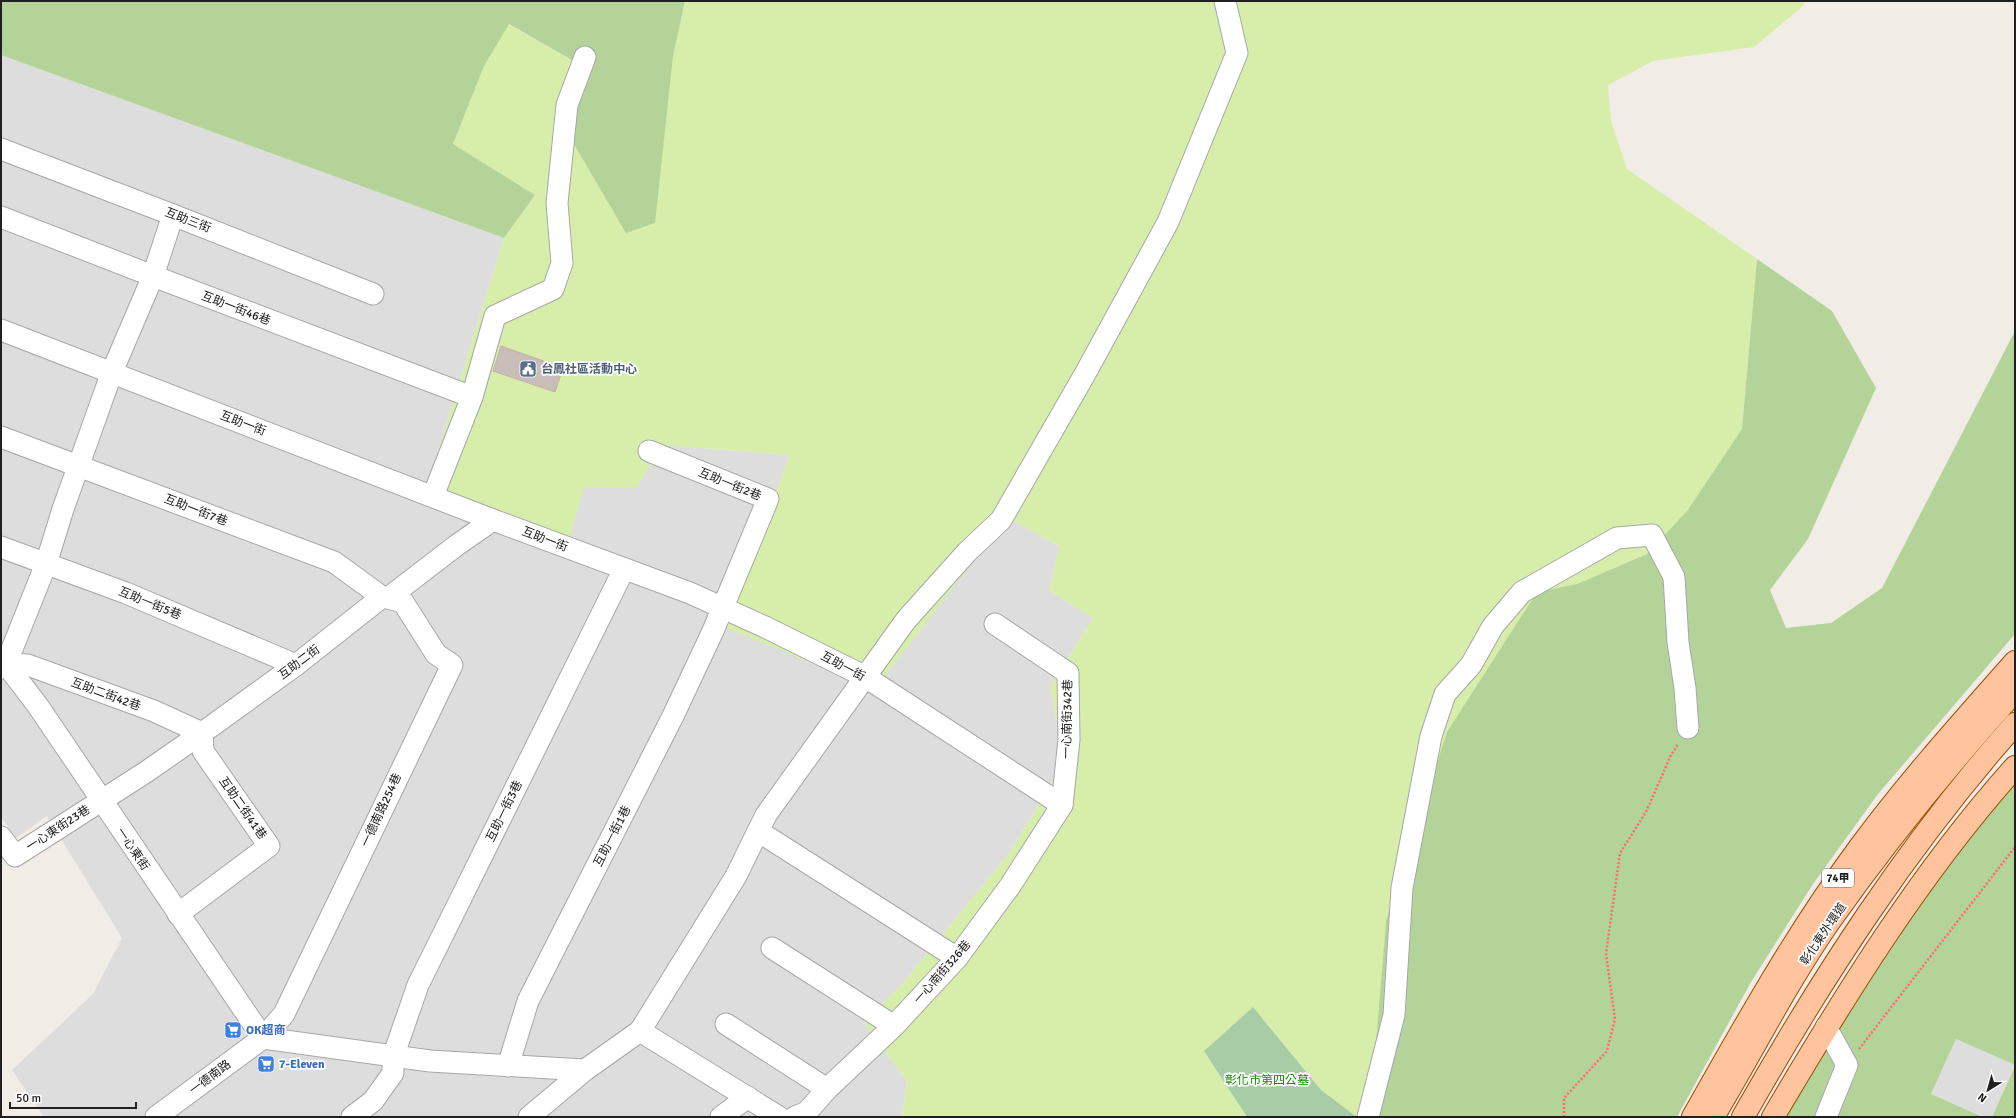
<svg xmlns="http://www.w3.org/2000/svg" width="2016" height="1118" viewBox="0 0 2016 1118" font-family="Signika,'Noto Sans TC',sans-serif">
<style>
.residential{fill:#dedddd}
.grass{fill:#d7eeaa}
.forest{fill:#b4d399}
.cemetery{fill:#a7cca6}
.building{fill:#c9bdb9;stroke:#c4afa7}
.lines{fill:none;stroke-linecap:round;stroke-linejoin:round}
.minor-casing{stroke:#a7a7a7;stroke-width:23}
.major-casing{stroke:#9c4d00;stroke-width:24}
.path{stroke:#ff6975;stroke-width:2.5;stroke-dasharray:2 2;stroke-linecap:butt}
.minor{stroke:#fff;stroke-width:21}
.major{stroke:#ffc39d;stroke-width:22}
.labels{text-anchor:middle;stroke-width:3.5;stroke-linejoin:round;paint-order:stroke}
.shield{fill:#fff;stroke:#636363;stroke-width:1}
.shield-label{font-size:11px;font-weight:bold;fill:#202020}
.street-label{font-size:12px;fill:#202020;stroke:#fff}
.service-label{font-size:12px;font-weight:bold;fill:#4e5e75;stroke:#fff;text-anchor:start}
.shop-label{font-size:12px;font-weight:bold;fill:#366cbe;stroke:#fff;text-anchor:start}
.park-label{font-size:12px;fill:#128705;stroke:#fff}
</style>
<rect width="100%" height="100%" fill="#f1ece6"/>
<g class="residential">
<path d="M1,55L504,238L430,477L584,486L637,487L662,445L790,455L724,627L982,550L1014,520L1060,547L1049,590L1093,618L1050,687L1065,761L1010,852L903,983L864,1023L907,1081L902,1117H44L12,1070L93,994L122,938L47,816L16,838L1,817Z"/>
<path d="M1956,1039L2015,1065L1992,1117H1983L1931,1094Z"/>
</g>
<path class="grass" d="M685,1H1805L1802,7L1754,47L1653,61L1608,85L1611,121L1627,169L1757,259L1742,429L1687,511L1647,554L1577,584L1537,592L1370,1117H1357L1321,1090L1253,1007L1204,1051L1247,1117H902L907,1081L864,1023L903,983L1010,852L1065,761L1050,687L1093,618L1049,590L1059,546L1014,521L982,550L875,689L724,627L790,455L662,445L637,487H584L566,551L437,510L430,477L504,238L535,195L453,144L484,66L508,24L591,71L673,56Z"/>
<g class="forest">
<path d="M1,1H685L673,56L655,223L626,233L568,134L591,71L509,24L484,66L453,144L535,195L504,238L1,55Z"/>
<path d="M1757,259L1832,311L1876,388L1808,539L1770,590L1786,628L1831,623L1882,588L2015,331V634L1878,794L1813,884L1751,982L1677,1117H1370L1386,921L1447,732L1537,592L1577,584L1647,554L1687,511L1742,429Z"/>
<path d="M2015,765V1065L1956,1039L1931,1094L1983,1117H1775Z"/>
<path d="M2015,1066V1117H1992Z"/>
</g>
<path class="cemetery" d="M1253,1007L1321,1090L1357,1117H1247L1204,1051Z"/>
<path class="building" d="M501,346L563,368L555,392L493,371Z"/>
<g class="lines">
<defs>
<g id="minor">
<path d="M1,149L173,215L373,294"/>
<path d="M1,217L153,276L472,397"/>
<path d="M1,330L493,520L690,593L765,627L864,676L1062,805"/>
<path d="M1,437L334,562L382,597"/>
<path d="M433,496L472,397L495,316L553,289L562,263L557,203L567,105L585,57"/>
<path d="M1,547L126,593L296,665"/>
<path d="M1,662L6,664L38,706L263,1038"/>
<path d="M6,664L28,665L154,711L202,733L203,751L269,846L178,914"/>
<path d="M1,668L6,664L46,564L63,509L112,372L153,276L173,215"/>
<path d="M758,831L957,958"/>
<path d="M1,837L15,856L146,772L202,733L296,665L382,597L388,598L457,545L493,520"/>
<path d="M772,948L894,1026"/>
<path d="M726,1024L827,1089"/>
<path d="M640,1031L779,1117"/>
<path d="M263,1038L430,1061L585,1070L640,1031L736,876L766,815L906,620L967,552L1001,520L1085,374L1168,222L1237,53L1225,1"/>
<path d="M508,1066L528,1001L673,716L713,631L768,499L649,451"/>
<path d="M156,1117L263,1038L284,1014L452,665L436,654L403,602L388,598"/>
<path d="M352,1117L373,1101L393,1073V1057L418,985L624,569"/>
<path d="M529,1117L585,1070"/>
<path d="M721,1117L748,1097"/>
<path d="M795,1117L807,1112L827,1089L894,1026L957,958L1010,886L1062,805L1069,740L1068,673L995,624"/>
<path d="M1368,1117L1394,1015L1402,888L1431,736L1445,694L1471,665L1493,626L1522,592L1617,538L1652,535L1674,577L1678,642L1685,688L1688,728"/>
<path d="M1826,1117L1847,1065L1826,1027"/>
</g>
<g id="major">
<path d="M1693,1117C1745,1025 1797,932 1860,847C1908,782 1962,722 2015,662"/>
<path d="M1713,1117C1752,1052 1786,984 1829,922C1886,841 1949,764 2015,691"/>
<path d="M1743,1117C1821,979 1909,843 2015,724"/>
<path d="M1773,1117C1845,995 1920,873 2015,767"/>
</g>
</defs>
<use href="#minor" class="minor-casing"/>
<use href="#major" class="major-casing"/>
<g class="path">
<path d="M1859,1049L2015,847"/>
<path d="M1564,1117V1098L1607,1051L1615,1019L1606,954L1620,853L1646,812L1671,755L1678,744"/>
</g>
<use href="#minor" class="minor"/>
<use href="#major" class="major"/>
</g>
<defs>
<symbol id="civic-square" viewBox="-11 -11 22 22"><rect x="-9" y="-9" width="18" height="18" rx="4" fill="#5c6f8a" stroke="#fff"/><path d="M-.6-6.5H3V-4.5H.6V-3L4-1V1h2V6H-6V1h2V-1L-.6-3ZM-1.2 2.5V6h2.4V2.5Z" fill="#fff"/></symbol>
<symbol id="supermarket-square" viewBox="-11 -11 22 22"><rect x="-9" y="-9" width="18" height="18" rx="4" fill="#3f7fe0" stroke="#fff"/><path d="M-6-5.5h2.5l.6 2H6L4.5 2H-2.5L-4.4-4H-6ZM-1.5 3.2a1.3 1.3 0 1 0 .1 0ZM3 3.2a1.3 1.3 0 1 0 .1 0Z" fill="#fff"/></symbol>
</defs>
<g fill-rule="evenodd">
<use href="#civic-square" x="518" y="359" width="20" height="20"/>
<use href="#supermarket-square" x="223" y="1020" width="20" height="20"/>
<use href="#supermarket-square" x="256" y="1054" width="20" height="20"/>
</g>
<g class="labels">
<rect class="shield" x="1822" y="869" width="32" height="18" rx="3"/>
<g class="shield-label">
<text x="1838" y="882">74甲</text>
</g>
<g class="street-label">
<text transform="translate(188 220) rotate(21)" y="4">互助三街</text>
<text transform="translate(236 308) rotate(21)" y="4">互助一街46巷</text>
<text transform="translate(243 423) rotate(21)" y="4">互助一街</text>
<text transform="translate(730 484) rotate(22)" y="4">互助一街2巷</text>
<text transform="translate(196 510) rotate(21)" y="4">互助一街7巷</text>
<text transform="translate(545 539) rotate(21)" y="4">互助一街</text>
<text transform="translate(150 603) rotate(22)" y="4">互助一街5巷</text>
<text transform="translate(299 662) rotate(-37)" y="4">互助二街</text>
<text transform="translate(843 666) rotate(28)" y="4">互助一街</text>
<text transform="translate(106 694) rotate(20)" y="4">互助二街42巷</text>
<text transform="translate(1067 719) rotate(-89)" y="4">一心南街342巷</text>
<text transform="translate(243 808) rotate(55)" y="4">互助二街41巷</text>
<text transform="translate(381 810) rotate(-65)" y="4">一德南路254巷</text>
<text transform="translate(504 811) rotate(-64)" y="4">互助一街3巷</text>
<text transform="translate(58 828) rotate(-33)" y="4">一心東街23巷</text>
<text transform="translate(612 836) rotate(-63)" y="4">互助一街1巷</text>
<text transform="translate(133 849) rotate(56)" y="4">一心東街</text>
<text transform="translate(1823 934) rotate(-56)" y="4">彰化東外環道</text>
<text transform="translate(942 972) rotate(-49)" y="4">一心南街326巷</text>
<text transform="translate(210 1077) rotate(-37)" y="4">一德南路</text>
</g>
<g class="service-label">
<text x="541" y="373">台鳳社區活動中心</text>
</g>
<g class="shop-label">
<text x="246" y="1034">OK超商</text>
<text x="279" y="1068">7-Eleven</text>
</g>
<g class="park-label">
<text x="1267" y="1084">彰化市第四公墓</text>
</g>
</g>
<rect width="2016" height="1118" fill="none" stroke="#202020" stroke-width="4"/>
<g transform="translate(1988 1090) rotate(217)" stroke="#ffffff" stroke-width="3" paint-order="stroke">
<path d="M0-3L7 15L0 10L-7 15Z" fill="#202020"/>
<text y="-6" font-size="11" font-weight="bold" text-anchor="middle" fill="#202020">N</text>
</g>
<path d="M10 1102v6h126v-6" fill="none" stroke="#202020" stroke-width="2"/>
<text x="16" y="1102" font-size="12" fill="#202020" stroke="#ffffff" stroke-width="3" paint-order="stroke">50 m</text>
</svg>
